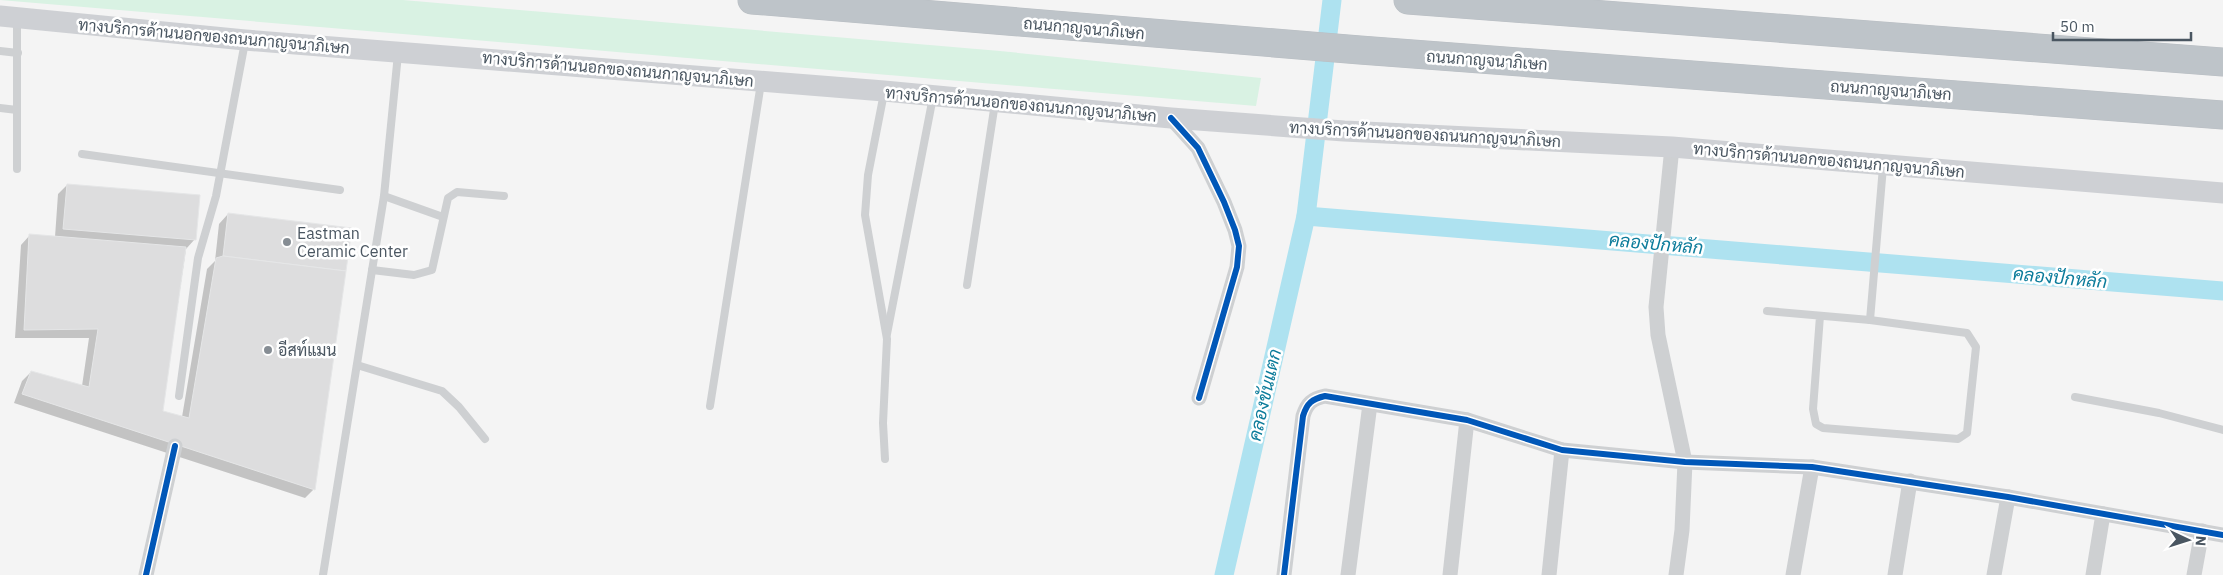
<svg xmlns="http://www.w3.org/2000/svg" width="2223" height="575" viewBox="0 0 2223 575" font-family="'IBM Plex Sans',Sarabun,sans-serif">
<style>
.green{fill:#d9f2e3}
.shadow{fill:#0003}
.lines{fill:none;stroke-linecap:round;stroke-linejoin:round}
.canal{stroke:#aee2f0;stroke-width:19}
.building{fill:#ddddde;stroke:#e5e6e7}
.highway-casing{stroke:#b9bec3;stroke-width:29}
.lane{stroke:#ced0d2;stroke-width:8}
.street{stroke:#ced0d2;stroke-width:15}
.secondary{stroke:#ced0d4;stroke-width:21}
.highway{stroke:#bec4c9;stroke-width:28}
.cycleway-casing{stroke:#fff;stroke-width:9}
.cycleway{stroke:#0057b8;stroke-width:6}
.poi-dot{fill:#868d94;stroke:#fff;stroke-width:2}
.labels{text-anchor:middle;stroke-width:5;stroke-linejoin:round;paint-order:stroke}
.street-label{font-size:16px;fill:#4a5661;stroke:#fff}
.poi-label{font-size:16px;fill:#4a5661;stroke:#fff;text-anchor:start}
.water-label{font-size:18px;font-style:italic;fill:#0c7c9b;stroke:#fff}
</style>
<rect width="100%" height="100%" fill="#f4f4f4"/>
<path class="green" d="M0,0H403L1000,51L1261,78L1256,106Z"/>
<path class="shadow" d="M67,185L195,239L186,249L162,412L182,417L207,269L215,261L219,224L228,214L314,489L305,498L14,403L22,381L31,372L82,386L89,338H15L21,245L30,235L55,237L58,194Z"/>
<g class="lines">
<g class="canal">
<path d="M1306,216L2223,291"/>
<path d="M1224,575L1306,216L1332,0"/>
</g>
</g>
<g class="building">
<path d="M67,184L200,195L196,240L63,229Z"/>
<path d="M228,213L352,228L346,271L223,256Z"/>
<path d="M29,234L186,247L163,411L189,418L216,258L223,256L346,271L315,490L22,394L31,371L89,387L98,329L24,330Z"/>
</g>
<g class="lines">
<defs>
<g id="highway">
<path d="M752,0L1360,50L2223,115"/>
<path d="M1408,0L2223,62"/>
</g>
</defs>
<use href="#highway" class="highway-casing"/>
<g class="lane">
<path d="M0,51L18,53"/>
<path d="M884,93L868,175L865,215L887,339L883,423L885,459"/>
<path d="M0,108L17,110"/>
<path d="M82,154L340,190"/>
<path d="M17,169V19"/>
<path d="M384,196L443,217"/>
<path d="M372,270L414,275L432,270L448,198L457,192L504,196"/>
<path d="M967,285L995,103"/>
<path d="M1767,311L1870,320L1967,333L1976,347L1967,433L1958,439L1823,428L1816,424L1813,409L1820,316"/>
<path d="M1870,320L1883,167"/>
<path d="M887,334L933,97"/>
<path d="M357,365L442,391L459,407L485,439"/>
<path d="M179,396L198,258L216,196L245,42"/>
<path d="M2075,397L2159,413L2223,430"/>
<path d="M710,406L761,83"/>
<path d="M323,575L384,196L398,54"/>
</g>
<g class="street">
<path d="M1171,118L1198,148L1224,202L1235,230L1239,246L1237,267L1199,398"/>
<path d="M1672,147L1656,307L1658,335L1685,462L1682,530L1676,575"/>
<path d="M146,575L175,446"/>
<path d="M1284,575L1303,416C1307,403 1312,399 1325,396L1467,420L1562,450L1685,462L1812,467L2008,497L2223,535"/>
<path d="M1348,575L1370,404"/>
<path d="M1450,575L1467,420"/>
<path d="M1549,575L1562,450"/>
<path d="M1793,575L1812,467"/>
<path d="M1895,575L1910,481"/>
<path d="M1994,575L2008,497"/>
<path d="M2093,575L2103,514"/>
<path d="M2194,575L2202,531"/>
</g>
<path class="secondary" d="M0,16L245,40L884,91L1171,118L1344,131L1672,147L2223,193"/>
<use href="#highway" class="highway"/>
<defs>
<g id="cycleway">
<path d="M1171,118L1198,148L1224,202L1235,230L1239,246L1237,267L1199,398"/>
<path d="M146,575L175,446"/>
<path d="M1284,575L1303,416C1307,403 1312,399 1325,396L1467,420L1562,450L1685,462L1812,467L2008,497L2223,535"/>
</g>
</defs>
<use href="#cycleway" class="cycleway-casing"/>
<use href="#cycleway" class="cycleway"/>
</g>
<g class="poi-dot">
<circle cx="287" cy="242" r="5"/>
<circle cx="268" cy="350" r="5"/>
</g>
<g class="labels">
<g class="street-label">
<text transform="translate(1084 28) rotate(5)" y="6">ถนนกาญจนาภิเษก</text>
<text transform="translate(214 36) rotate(5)" y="6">ทางบริการด้านนอกของถนนกาญจนาภิเษก</text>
<text transform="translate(1487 60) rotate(4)" y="6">ถนนกาญจนาภิเษก</text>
<text transform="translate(618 69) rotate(5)" y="6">ทางบริการด้านนอกของถนนกาญจนาภิเษก</text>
<text transform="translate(1891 90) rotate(4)" y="6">ถนนกาญจนาภิเษก</text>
<text transform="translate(1021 104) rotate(5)" y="6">ทางบริการด้านนอกของถนนกาญจนาภิเษก</text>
<text transform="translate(1425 134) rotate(3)" y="6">ทางบริการด้านนอกของถนนกาญจนาภิเษก</text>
<text transform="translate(1829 160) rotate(5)" y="6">ทางบริการด้านนอกของถนนกาญจนาภิเษก</text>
</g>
<g class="poi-label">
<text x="297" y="239">Eastman<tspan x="297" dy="18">Ceramic Center</tspan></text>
<text x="278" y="356">อีสท์แมน</text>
</g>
<g class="water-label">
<text transform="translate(1656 244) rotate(5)" y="6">คลองปักหลัก</text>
<text transform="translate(2060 278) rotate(5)" y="6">คลองปักหลัก</text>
<text transform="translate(1265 395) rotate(-77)" y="6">คลองขันแตก</text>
</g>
</g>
<g transform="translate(2188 540) rotate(94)" stroke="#ffffff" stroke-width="4" paint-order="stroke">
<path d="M0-4L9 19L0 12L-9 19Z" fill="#4a5661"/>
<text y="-8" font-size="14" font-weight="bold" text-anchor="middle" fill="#4a5661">N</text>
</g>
<path d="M2053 32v8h138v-8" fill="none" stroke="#4a5661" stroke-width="2.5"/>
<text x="2060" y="32" font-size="15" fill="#4a5661" stroke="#ffffff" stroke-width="4" paint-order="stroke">50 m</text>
</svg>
